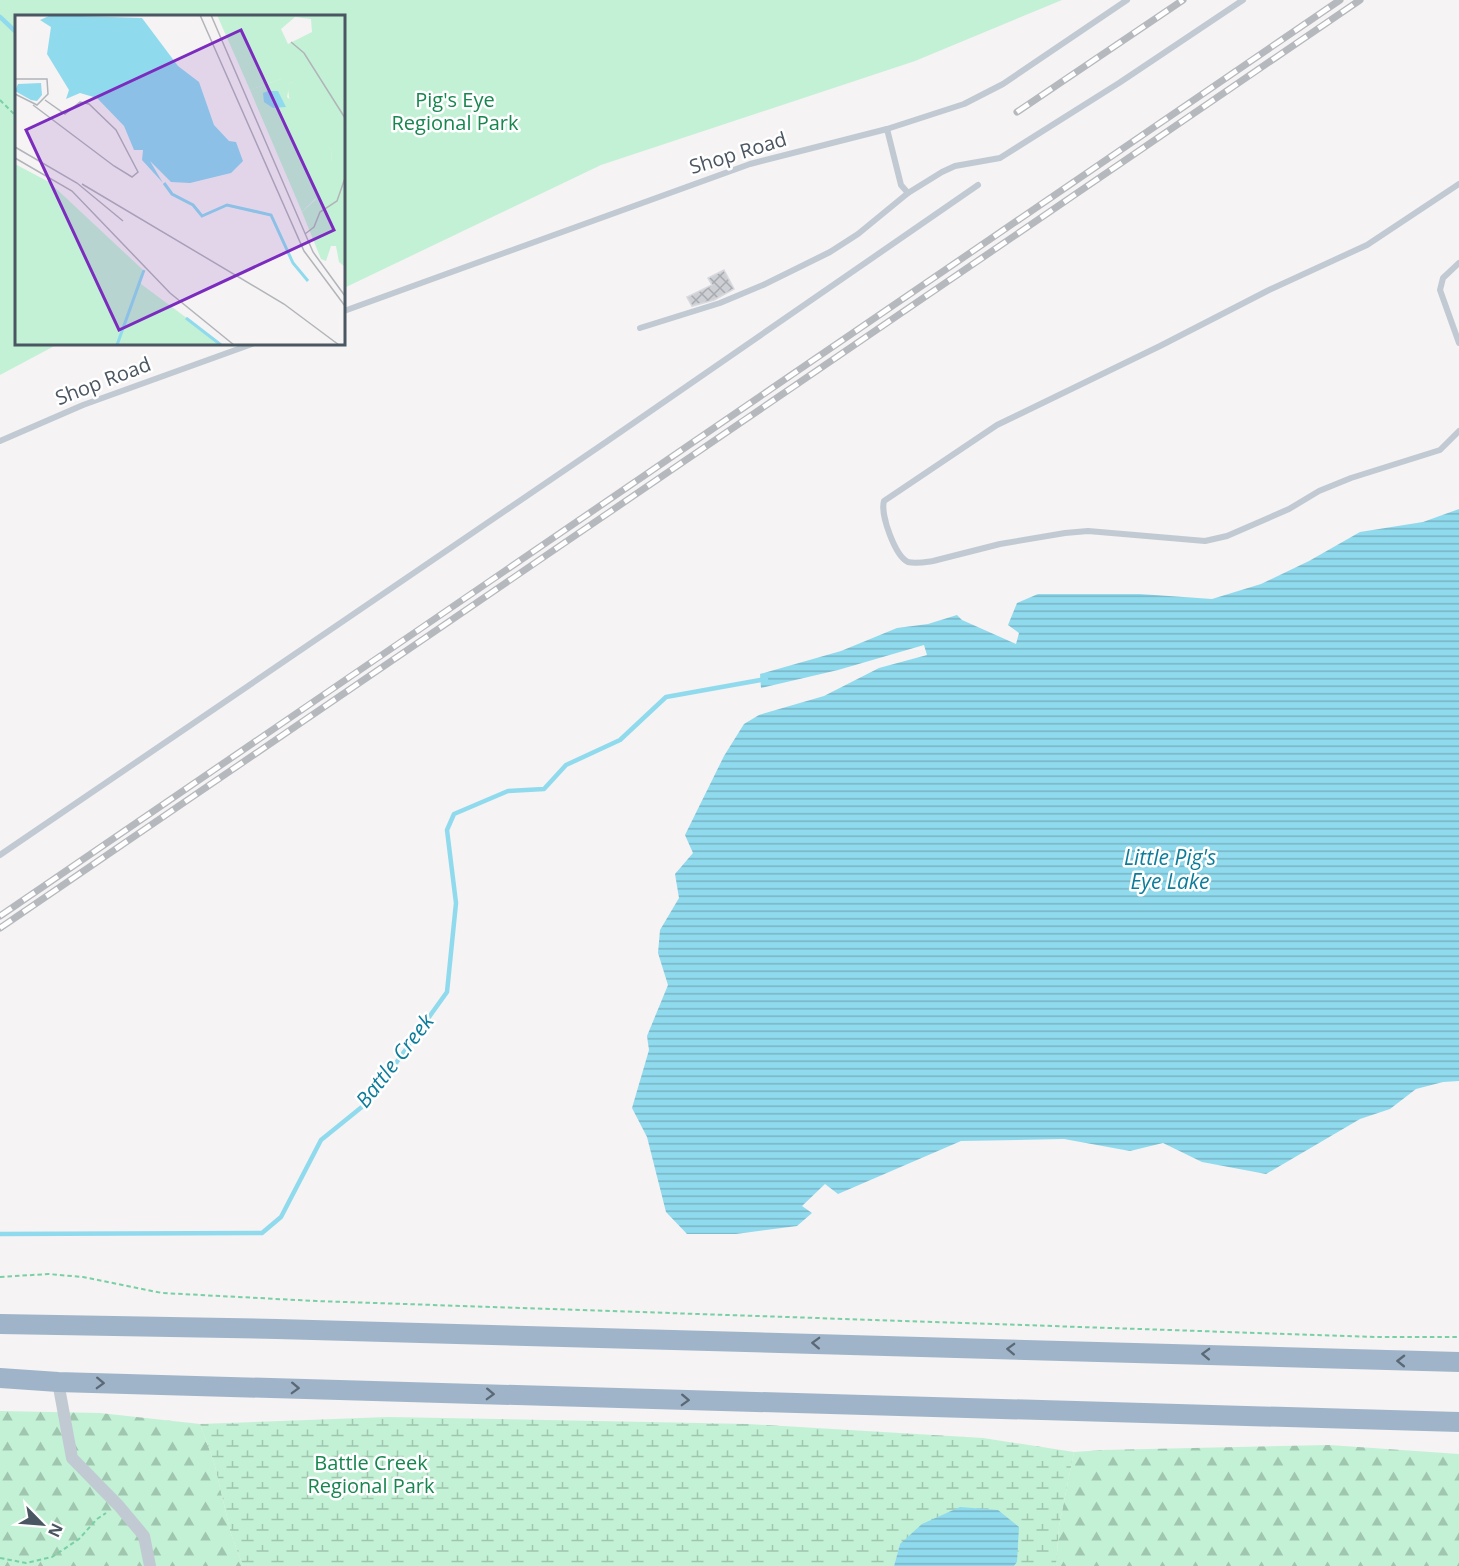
<svg xmlns="http://www.w3.org/2000/svg" width="1459" height="1566" viewBox="0 0 1459 1566" font-family="'Open Sans',sans-serif">
<style>
.green{fill:#c3f1d5}
.forest{fill:url(#forest-firs)}
.wetland{fill:url(#wetland-marsh)}
.water{fill:url(#water-rules)}
.lines{fill:none;stroke-linecap:round;stroke-linejoin:round}
.stream{stroke:#90daee;stroke-width:4.5}
.building{fill:url(#building-cross-hatch);stroke:#d7d9de;stroke-width:1.5}
.path{stroke:#7ad0a6;stroke-width:2;stroke-dasharray:4.5 3;stroke-linecap:butt}
.service{stroke:#c1cad2;stroke-width:6}
.minor{stroke:#c1cad2;stroke-width:12}
.trunk{stroke:#9fb4c9;stroke-width:20}
.rail-casing{stroke:#b5b8bd;stroke-width:7}
.rail{stroke:#fff;stroke-width:4.5;stroke-dasharray:14;stroke-linecap:butt}
.oneway{stroke:#5b6976}
.labels{text-anchor:middle;stroke-width:5;stroke-linejoin:round;paint-order:stroke}
.park-label{font-size:20px;fill:#17864f;stroke:#fff}
.street-label{font-size:20px;fill:#4a5661;stroke:#fff}
.water-label{font-size:21px;font-style:italic;fill:#0c7c9b;stroke:#fff}
.inset-river{fill:none;stroke:#90daee;stroke-width:3}
.inset-road{fill:none;stroke:#b1b4b9;stroke-width:1.5}
.view{fill:#7b2cbf;fill-opacity:0.15;stroke:#7b2cbf;stroke-width:3}
.inset-edge{fill:none;stroke:#4a5661;stroke-width:3}
</style>
<defs>
<pattern id="forest-firs" width="22" height="20" patternUnits="userSpaceOnUse" patternTransform="scale(1.5)"><rect width="22" height="20" fill="#c3f1d5"/><path d="M5 1l3.5 6h-7zM16 11l3.5 6h-7z" fill="#a0c6b0"/></pattern>
<pattern id="wetland-marsh" width="20" height="14" patternUnits="userSpaceOnUse" patternTransform="scale(1.5)"><rect width="20" height="14" fill="#c3f1d5"/><path d="M1 5h8M5 5V1M11 12h8M15 12V8" fill="none" stroke="#a0c6b0"/></pattern>
<pattern id="water-rules" width="6" height="5" patternUnits="userSpaceOnUse" patternTransform="scale(1.5)"><rect width="6" height="5" fill="#90daee"/><path d="M0 2.5h6" fill="none" stroke="#78b4c4"/></pattern>
<pattern id="building-cross-hatch" width="8" height="8" patternUnits="userSpaceOnUse" patternTransform="scale(1.5)"><rect width="8" height="8" fill="#cdcfd5"/><path d="M0 0l8 8M0 8l8-8" fill="none" stroke="#a8abb0"/></pattern>
</defs>
<rect width="100%" height="100%" fill="#f5f3f3"/>
<path class="green" d="M0,0H1062L915,61L601,165L344,288V16H16V344H58L0,375Z"/>
<g class="forest">
<path d="M0,1411L100,1413L200,1424L214,1462L231,1534L243,1566H0Z"/>
<path d="M1329,1445L1459,1454V1566H1056L1059,1526L1074,1452L1103,1450Z"/>
</g>
<path class="wetland" d="M388,1417L748,1424L983,1438L1074,1452L1059,1526L1056,1566H1014L1017,1562L900,1544L894,1566H243L231,1534L214,1462L200,1424Z"/>
<g class="water">
<path d="M1459,509V1081L1443,1082L1416,1089L1390,1109L1360,1119L1266,1174L1202,1162L1163,1143L1130,1151L1064,1139L961,1141L838,1194L825,1184L802,1206L812,1213L797,1226L736,1234H687L666,1212L647,1137L632,1108L649,1050L647,1036L668,985L658,953L660,930L679,898L675,874L693,853L685,835L724,756L744,724L759,715L824,696L879,668L927,655L924,645L838,670L761,688L760,674L841,651L897,628L928,624L957,615L962,620L1016,644L1019,633L1008,625L1017,603L1038,594H1140L1212,599L1261,584L1309,561L1360,532L1423,522Z"/>
<path d="M960,1507L998,1510L1019,1527L1017,1562L1014,1566H894L900,1544L922,1524Z"/>
</g>
<g class="lines">
<g class="stream">
<path d="M0,17L16,32"/>
<path d="M0,1234L262,1233L281,1217L321,1140L368,1102L447,992L456,903L447,830L454,814L508,791L544,789L566,765L620,740L666,697L766,679"/>
</g>
</g>
<path class="building" d="M724,270L734,289L714,300L692,306L687,297L712,285L708,278Z"/>
<g class="lines">
<g class="path">
<path d="M0,100L16,116"/>
<path d="M0,1277L48,1274L83,1277L162,1293L316,1301L1375,1337H1459"/>
<path d="M0,1558L26,1563L52,1557L79,1539L97,1519L106,1513"/>
</g>
<g class="service">
<path d="M887,129L901,185L908,193"/>
<path d="M1459,184L1367,245L1269,290L1160,346L997,425L884,501C880,514 895,556 908,562C916,564 926,562 933,561L1000,544L1065,533L1088,531L1205,541L1227,536L1289,509L1319,491L1351,478L1440,450L1459,431"/>
<path d="M1459,263L1443,278L1440,290L1459,343"/>
<path d="M344,311L750,164L887,129L964,104L1003,84L1127,0"/>
<path d="M640,328L720,303L763,285L830,252L858,234L908,193L942,172L955,166L1000,158L1119,83L1243,0"/>
<path d="M0,441L83,405L252,344"/>
<path d="M0,855L606,442L978,185"/>
</g>
<path class="minor" d="M58,1382L72,1458L119,1506L144,1536L150,1566"/>
<g class="trunk">
<path d="M0,1324L277,1329L1459,1362"/>
<path d="M0,1378L58,1382L1459,1422"/>
</g>
<defs>
<g id="rail">
<path d="M1017,112L1183,0"/>
<path d="M0,916L1340,0"/>
<path d="M0,928L1360,0"/>
</g>
</defs>
<use href="#rail" class="rail-casing"/>
<use href="#rail" class="rail"/>
</g>
<defs><path id="oneway-chevron" d="M-2-3.5L2.5 0L-2 3.5" fill="none" stroke-width="1.6" stroke-linecap="round" stroke-linejoin="round" transform="scale(1.5)"/></defs>
<g class="oneway">
<use href="#oneway-chevron" transform="translate(816 1343) rotate(-178)"/>
<use href="#oneway-chevron" transform="translate(1011 1349) rotate(-178)"/>
<use href="#oneway-chevron" transform="translate(1206 1354) rotate(-178)"/>
<use href="#oneway-chevron" transform="translate(1401 1361) rotate(-179)"/>
<use href="#oneway-chevron" transform="translate(100 1383) rotate(2)"/>
<use href="#oneway-chevron" transform="translate(295 1388) rotate(2)"/>
<use href="#oneway-chevron" transform="translate(490 1394) rotate(2)"/>
<use href="#oneway-chevron" transform="translate(685 1400) rotate(2)"/>
</g>
<g class="labels">
<g class="park-label">
<text x="455" y="107">Pig's Eye<tspan x="455" dy="23">Regional Park</tspan></text>
<text x="371" y="1470">Battle Creek<tspan x="371" dy="23">Regional Park</tspan></text>
</g>
<g class="street-label">
<text transform="translate(738 153) rotate(-17)" y="7">Shop Road</text>
<text transform="translate(103 381) rotate(-21)" y="7">Shop Road</text>
</g>
<g class="water-label">
<text x="1170" y="865">Little Pig's<tspan x="1170" dy="24">Eye Lake</tspan></text>
<text transform="translate(395 1061) rotate(-52)" y="7">Battle Creek</text>
</g>
</g>
<g transform="translate(15 15)">
<rect width="330" height="330" fill="#f5f3f3"/>
<path d="M0,149L34,167L127,254L126,269L208,330H0Z" fill="#c3f1d5"/>
<path d="M202,0H330V252L324,247L321,231H316L311,246L306,244L287,197L300,185L317,152L316,135L287,96L275,89L273,74L275,67L280,68L271,54L266,64L235,75ZM280,2L296,4L297,17L273,29L266,14Z" fill="#c3f1d5" fill-rule="evenodd"/>
<path d="M280,43L290,44L291,64L286,70L275,67L272,82L297,104L316,135L318,161L309,175L287,197L235,75L266,64L272,46Z" fill="#c3f1d5"/>
<path d="M36,0L127,3L163,51L184,67L199,110L214,126L221,127L228,146L216,158L175,168L156,167L135,146L148,168L127,145L128,135H119L109,111L82,83L65,78L51,84L54,75L32,39L36,12L25,5ZM3,69L26,68L27,80L22,86L16,85L0,76ZM253,76H263L271,92L258,93L249,87L248,78Z" fill="#90daee"/>
<path class="inset-river" d="M149,168L157,179L178,190L187,201L212,190L256,200L278,248L293,266M171,303L206,330M102,330L129,255"/>
<path class="inset-road" d="M185,0L289,236L330,291M196,0L298,237L330,281M276,27L289,38L330,103M0,64H32L33,79L22,90L0,79M18,90L99,151L117,162L123,157L101,115L74,89L65,87L50,99L30,85M0,132L62,168L108,206M0,143L57,176L155,278L219,330M67,169L269,289L324,330M290,219L299,212L305,197L322,186L330,163"/>
<path class="view" d="M226,15L319,215L104,315L11,115Z"/>
<rect width="330" height="330" class="inset-edge"/>
</g>
<g transform="translate(42 1524) rotate(115)" stroke="#ffffff" stroke-width="4.5" paint-order="stroke">
<path d="M0-4.5L10 22L0 15L-10 22Z" fill="#4a5661"/>
<text y="-9" font-size="16" font-weight="bold" text-anchor="middle" fill="#4a5661">N</text>
</g>
</svg>
